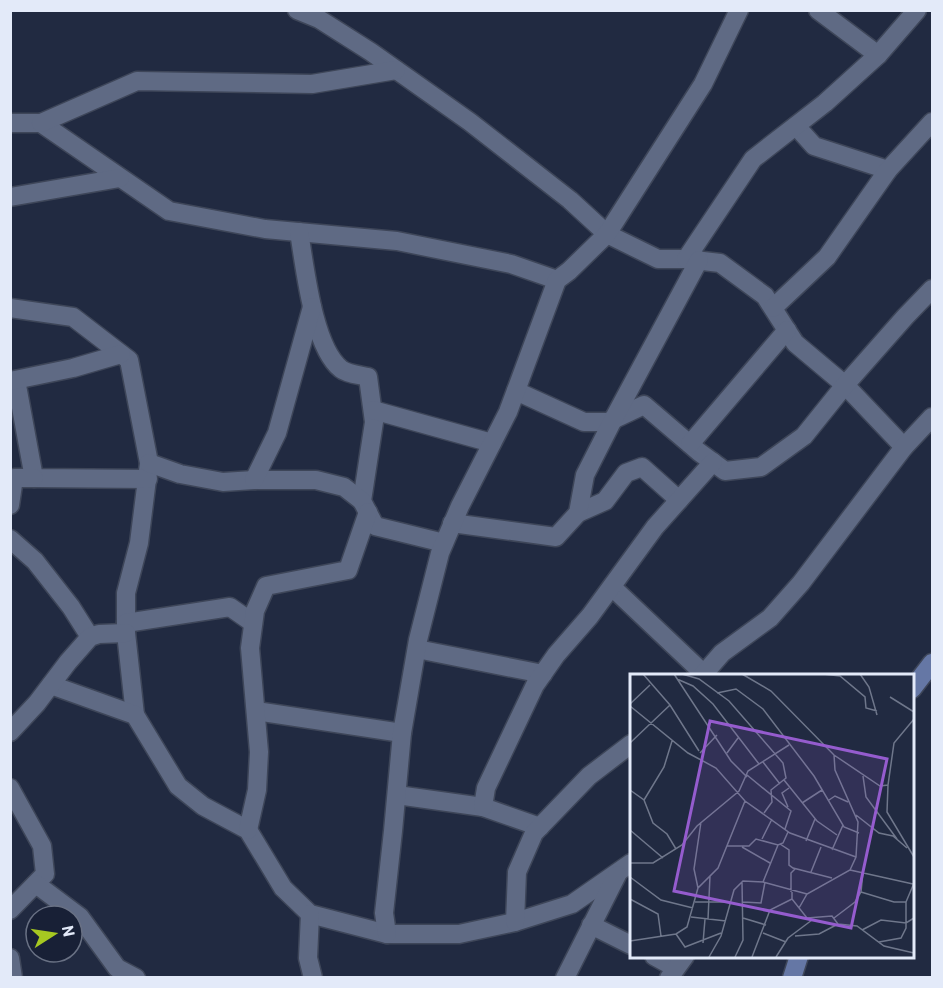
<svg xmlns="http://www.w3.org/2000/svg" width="943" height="988" viewBox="0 0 943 988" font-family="Barlow,sans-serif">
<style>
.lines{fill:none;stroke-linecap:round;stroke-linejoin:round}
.street-casing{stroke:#3e4659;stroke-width:21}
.secondary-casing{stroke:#3e4659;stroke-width:21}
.street{stroke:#5f6a84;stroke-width:18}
.secondary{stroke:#6577a5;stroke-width:18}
.inset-road{fill:none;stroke:#6f778b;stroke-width:1.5}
.view{fill:#955cce;fill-opacity:0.15;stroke:#955cce;stroke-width:3}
.inset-edge{fill:none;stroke:#e3eaf9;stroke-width:3}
</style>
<rect width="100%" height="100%" fill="#212a41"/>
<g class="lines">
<defs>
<g id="street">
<path d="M297,10L319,19L371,52L470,122L570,200L607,234L658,259H686L720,263L765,296L795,343L845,385L904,447"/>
<path d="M818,10L878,55"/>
<path d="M10,123H41L169,211L265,229L397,241L511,264L557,280"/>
<path d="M41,123L137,81L312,84L396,70"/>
<path d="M796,126L814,146L888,170"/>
<path d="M10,197L120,178"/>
<path d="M299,232C305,267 313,347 341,369C347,374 360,375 368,377L374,422L362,501L375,526L444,543"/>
<path d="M686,259L753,159L825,103L878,55L917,10"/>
<path d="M10,308L73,317L129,360L149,463L139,543L126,593V633L135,715"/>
<path d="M773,308L827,257L888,170L932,122"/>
<path d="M16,380L34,478L148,479"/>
<path d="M10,381L73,368L121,354"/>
<path d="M516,391L584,422H608L644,405L699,452L725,471L761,467L804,436L845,385L905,317L932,289"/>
<path d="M373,410L492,443"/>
<path d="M690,444L787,330"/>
<path d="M149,463L180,474L223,482L254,480H316L344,487L362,501"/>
<path d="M254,480L277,433L312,307"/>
<path d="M10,505L14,478H34"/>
<path d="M578,513L605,501L626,473L642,467L679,500"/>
<path d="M452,523L556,537L578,513L585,475L614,418L699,260"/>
<path d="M10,539L35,561L71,607L90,637"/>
<path d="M612,587L704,674"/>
<path d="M126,623L230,607L253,623"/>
<path d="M417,649L543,674"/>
<path d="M702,676L722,653L770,618L801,583L904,447L932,417"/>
<path d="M51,685L135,715L178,786L203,806L248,830L283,888L310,914L387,934H459L515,922L572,904L631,863"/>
<path d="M256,711L402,733"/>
<path d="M10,732L37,703L68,662L90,637L99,634L126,633"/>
<path d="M10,788L42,846L45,874L10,910"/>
<path d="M397,795L483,807L540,827"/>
<path d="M483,807L486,788L535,685L556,655L590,616L655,527L713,462"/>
<path d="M248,830L257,790L259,752L250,648L255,611L266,586L348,570L368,512"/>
<path d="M36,884L80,917L117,968L136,978"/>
<path d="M310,914L308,958L313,978"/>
<path d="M515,922L517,872L534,833L589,776L631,744"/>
<path d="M591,925L631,945"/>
<path d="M387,934L384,913L393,831L402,733L418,640L440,553L460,506L508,412L557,280L569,271L607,234L703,84L739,10"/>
<path d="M654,956L676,968"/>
<path d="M10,958L13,978"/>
<path d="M565,978L617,875"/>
<path d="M669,978L685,956"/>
</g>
<g id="secondary">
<path d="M912,689L932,663"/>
<path d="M792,978L799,956"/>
</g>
</defs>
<use href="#street" class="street-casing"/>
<use href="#secondary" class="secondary-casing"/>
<use href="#street" class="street"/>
<use href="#secondary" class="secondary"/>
</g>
<g transform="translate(630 674)">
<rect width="284" height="284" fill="#212a41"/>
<path class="inset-road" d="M13,0L40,31L69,77M44,0L101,87L117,103M52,0L69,5L99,27L153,89L156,104L141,116L142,128L134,139M112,0L141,17L204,81L250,112L258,111L264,69L284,45M193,0L210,2L235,23L236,34L247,37M230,0L239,13L247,41M47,5L63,12L83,30L129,90M87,19L106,15L133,35L184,102L214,153L229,159M260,23L284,38M0,30L20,11M0,32L58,79L86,94L115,127L160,159L226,183M0,69L40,31M70,79L87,61M97,79L108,64M133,88L150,110M117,101L161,137L155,155M233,102L236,123L267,165M154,106L187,147L207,161M258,111L257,138L284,183M0,116L14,126L23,149L37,160L46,175M14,126L34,93L42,67M199,126L205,122L218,128M172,129L192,116M158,133L152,119L159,114M226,141L249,159L263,162L277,174M0,156L33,184M132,165L142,145M176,167L185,145M150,170L159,176V191L163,194L202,204M97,172H119L126,165L148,171L153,169L158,158M112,173L140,189M202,176L213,151M0,189H23L52,171L67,152L109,117L118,97L159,71M220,196L283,210M181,198L191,173M0,203L31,226L63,234M133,208L148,171M68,214L64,195L71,148M161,218V199L165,195M162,218V225L177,244L202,242L208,250L227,252L254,272L284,279M231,218L264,228H276V254L271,264L249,268M0,225L28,240L31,262M65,228H99M113,228L131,229L135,208M276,228L284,209M169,234L177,220L220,196L226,183L228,148L205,96L204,81M61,243L96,247M113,244L136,251M204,244L225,228L231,218L233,198M78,245L80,202M232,256L251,246L276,249L284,244M133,259L156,268M46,260L55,273L91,259M165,262L189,260L208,250M0,267L46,260L57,253L68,214L88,194L115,127M73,269L75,245M79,283L91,262L104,216L113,207L133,208L177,220M105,283L113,266L112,208M122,283L140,236L162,225M146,283L158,264L182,246"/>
<path class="view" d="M80,47L257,85L221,254L44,217Z"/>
<rect width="284" height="284" class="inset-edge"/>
</g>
<rect width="943" height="988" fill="none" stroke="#e3eaf9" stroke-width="24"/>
<g transform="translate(54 934) rotate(78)"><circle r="28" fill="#182036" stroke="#697184" stroke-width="1.5"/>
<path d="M0-4.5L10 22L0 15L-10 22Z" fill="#a6c821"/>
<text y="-9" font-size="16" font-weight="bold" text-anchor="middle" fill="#e3eaf9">N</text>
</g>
</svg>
